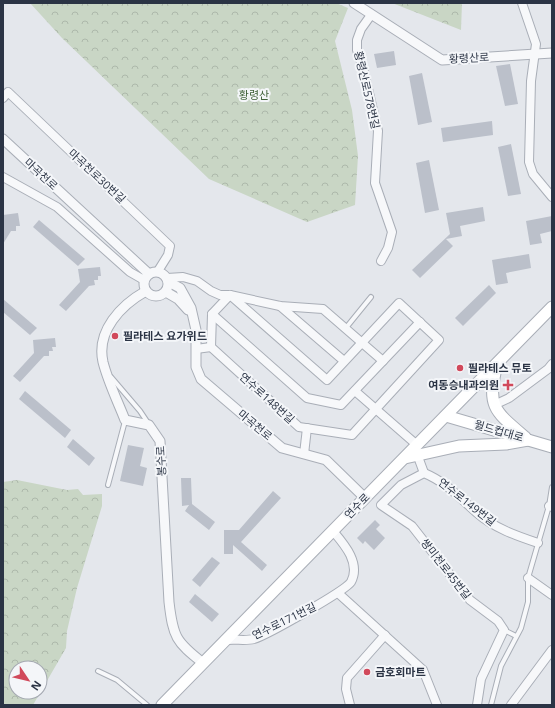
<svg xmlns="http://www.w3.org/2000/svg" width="555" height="708" viewBox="0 0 555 708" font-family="'Open Sans','Noto Sans KR',sans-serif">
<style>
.forest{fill:url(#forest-crowns);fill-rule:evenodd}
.building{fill:#bbc0ca}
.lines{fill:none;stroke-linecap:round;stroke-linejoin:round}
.service-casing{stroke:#a9aeb7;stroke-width:6}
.minor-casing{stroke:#a9aeb7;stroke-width:10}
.tertiary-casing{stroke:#a9aeb7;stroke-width:11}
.secondary-casing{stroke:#a9aeb7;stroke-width:13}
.service{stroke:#f7f8fa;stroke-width:4}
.minor{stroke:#f7f8fa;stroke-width:8}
.tertiary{stroke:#f7f8fa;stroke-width:9}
.secondary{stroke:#fff;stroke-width:11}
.poi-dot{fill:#d1495b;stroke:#f4f6f9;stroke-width:1.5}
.labels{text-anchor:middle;stroke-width:4;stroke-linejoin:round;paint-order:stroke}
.street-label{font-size:11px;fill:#2b3445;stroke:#f4f6f9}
.park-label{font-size:11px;fill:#3f6138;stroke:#f4f6f9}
.poi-label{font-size:11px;font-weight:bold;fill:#2b3445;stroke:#f4f6f9;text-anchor:start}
</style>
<defs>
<pattern id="forest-crowns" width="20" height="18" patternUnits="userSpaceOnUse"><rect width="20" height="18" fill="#c9d6c5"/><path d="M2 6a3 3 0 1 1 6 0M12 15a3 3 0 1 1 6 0" fill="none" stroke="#adb8ab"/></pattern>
</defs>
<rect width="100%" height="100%" fill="#e4e7ec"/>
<g class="forest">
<path d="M30,3H336L348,8L335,41L352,110L358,156L355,205L307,222L209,179L62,38Z"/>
<path d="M392,3H462L461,30Z"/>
<path d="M17,480L67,490L78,489L83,495L102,494V506L77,588L67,631L66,648L33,705H3V482ZM16,668H40V692H16Z"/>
</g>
<g class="building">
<path d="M394,51L396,65L377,68L374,54Z"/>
<path d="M510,64L518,104L505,106L496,66Z"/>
<path d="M422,73L432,122L418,125L409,76Z"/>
<path d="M492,121L493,135L443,142L441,128Z"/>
<path d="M511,144L521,194L508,196L498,147Z"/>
<path d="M429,160L439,210L425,213L416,163Z"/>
<path d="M483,207L485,221L460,226L462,236L446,239L453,246L420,278L412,270L450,234L446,213Z"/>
<path d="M18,213L20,226H16V231H11L3,244V215Z"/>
<path d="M552,216V231L540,234L542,243L530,245L526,221Z"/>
<path d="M39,220L85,259L78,266L33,227Z"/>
<path d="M529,254L531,268L506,273L508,283L496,285L492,260Z"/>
<path d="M100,267L101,276H98V280H94L95,285L89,286L66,311L59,305L80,282L78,269Z"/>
<path d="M489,285L496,293L463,326L455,318Z"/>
<path d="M3,299L37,328L30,335L3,312Z"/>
<path d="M55,338L56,347H52L53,351H49V356H44L20,382L13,376L34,353L33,340Z"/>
<path d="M25,391L71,430L65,438L19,399Z"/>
<path d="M73,439L95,458L89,466L67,447Z"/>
<path d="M128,445L144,448L140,466L147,468L143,486L120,481Z"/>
<path d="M181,478H191L192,504L215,522L209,530L185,511L189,505L182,506Z"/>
<path d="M273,491L281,498L241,542L267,565L262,571L233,545V554H224V530H239Z"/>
<path d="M375,520L380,525L376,529L385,538L374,550L365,541L363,544L357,538Z"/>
<path d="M212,557L220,563L200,587L192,580Z"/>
<path d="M195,594L219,614L212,622L189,602Z"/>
</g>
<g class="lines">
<defs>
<g id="service">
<path d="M345,329L371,297"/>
<path d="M111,377L140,411L148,423"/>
<path d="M108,485L125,421"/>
<path d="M504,630L516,636"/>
<path d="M98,671L117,680L147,705"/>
<path d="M491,705L501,666L521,628L528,602V578L549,506L552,487"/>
</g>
<g id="minor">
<path d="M522,3L536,44L531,81L529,162L533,174L552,197"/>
<path d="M371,15L361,29L357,40V50L363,68L378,131L375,183L392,232L388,248L381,261"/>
<path d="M3,98L8,92L170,246L168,255L158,271"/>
<path d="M3,177L57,207L130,272L144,280"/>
<path d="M167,278L183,277L197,281L211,291L220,295H230L280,306L323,309L383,361"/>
<path d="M230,295L327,380L399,303L439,340L352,435L299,427L211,347L212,314Z"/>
<path d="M280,306L344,361"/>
<path d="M212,314L307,398L341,405L420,322"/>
<path d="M196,349L211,347"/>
<path d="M355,391L417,445"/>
<path d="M494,405L509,398L548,369L552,364"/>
<path d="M304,454L307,428"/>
<path d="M417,454L424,473"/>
<path d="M549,506L552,507"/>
<path d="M528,578L552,595"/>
<path d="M338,593L423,670L437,705"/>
<path d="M227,640C235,639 246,641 254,639C267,635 345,591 351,582C361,563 344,544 333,531"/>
<path d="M350,705L346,689L347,678L385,635"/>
<path d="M477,705L481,679L504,630L498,621L470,600L412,526L381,505L401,485L424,473C446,482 460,498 477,513C494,528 517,536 538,543"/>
<path d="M511,705L552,650"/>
</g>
<g id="tertiary">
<path d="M354,3L442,60L552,53"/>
<path d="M3,139L149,274"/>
<circle cx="156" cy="284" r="12"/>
<path d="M169,282L180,288L191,308L196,330V367L201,379L282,448L326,460L365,498"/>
<path d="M146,291C121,305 96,331 103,362C108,382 118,402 125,420L149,425L160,441L169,602C173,637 176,642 203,663"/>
<path d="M166,292L178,299L188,310"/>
</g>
<g id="secondary">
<path d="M497,364C487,406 493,410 525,437"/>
<path d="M446,416L552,447"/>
<path d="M405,458L459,446L506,444L528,440"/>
<path d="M162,705L552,307"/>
</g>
</defs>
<use href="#service" class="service-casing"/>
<use href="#minor" class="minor-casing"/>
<use href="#tertiary" class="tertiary-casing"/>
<use href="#secondary" class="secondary-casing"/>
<use href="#service" class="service"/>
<use href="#minor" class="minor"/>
<use href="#tertiary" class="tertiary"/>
<use href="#secondary" class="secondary"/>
</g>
<g class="poi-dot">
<circle cx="115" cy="336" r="4"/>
<circle cx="460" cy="368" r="4"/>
<path d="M506 379h4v4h4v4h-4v4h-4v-4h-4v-4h4z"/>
<circle cx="367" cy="672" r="4"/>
</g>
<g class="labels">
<g class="street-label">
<text transform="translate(469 58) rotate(-3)" y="4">황령산로</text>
<text transform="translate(367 90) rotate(77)" y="4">황령산로578번길</text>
<text transform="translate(41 174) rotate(43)" y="4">마곡천로</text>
<text transform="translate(97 176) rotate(43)" y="4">마곡천로30번길</text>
<text transform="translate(267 398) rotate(42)" y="4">연수로148번길</text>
<text transform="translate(255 425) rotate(40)" y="4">마곡천로</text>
<text transform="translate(499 431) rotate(16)" y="4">월드컵대로</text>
<text transform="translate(161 461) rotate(-93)" y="4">봉수로</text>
<text transform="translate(467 502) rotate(38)" y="4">연수로149번길</text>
<text transform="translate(357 506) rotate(-46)" y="4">연수로</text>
<text transform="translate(446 569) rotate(52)" y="4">쌍미천로45번길</text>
<text transform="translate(284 621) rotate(-26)" y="4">연수로171번길</text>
</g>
<g class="park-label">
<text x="254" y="99">황령산</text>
</g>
<g class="poi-label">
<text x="123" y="340">필라테스 요가위드</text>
<text x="468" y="372">필라테스 뮤토</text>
<text x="499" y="389" text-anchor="end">여동승내과의원</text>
<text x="375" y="676">금호회마트</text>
</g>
</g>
<rect width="555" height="708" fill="none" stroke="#2b3445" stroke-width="8"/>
<g transform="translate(28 680) rotate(125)"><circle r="19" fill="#f4f6f9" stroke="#a4a8b1"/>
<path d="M0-3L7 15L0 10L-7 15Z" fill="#d1495b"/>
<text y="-6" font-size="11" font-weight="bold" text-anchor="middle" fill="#2b3445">N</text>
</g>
</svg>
